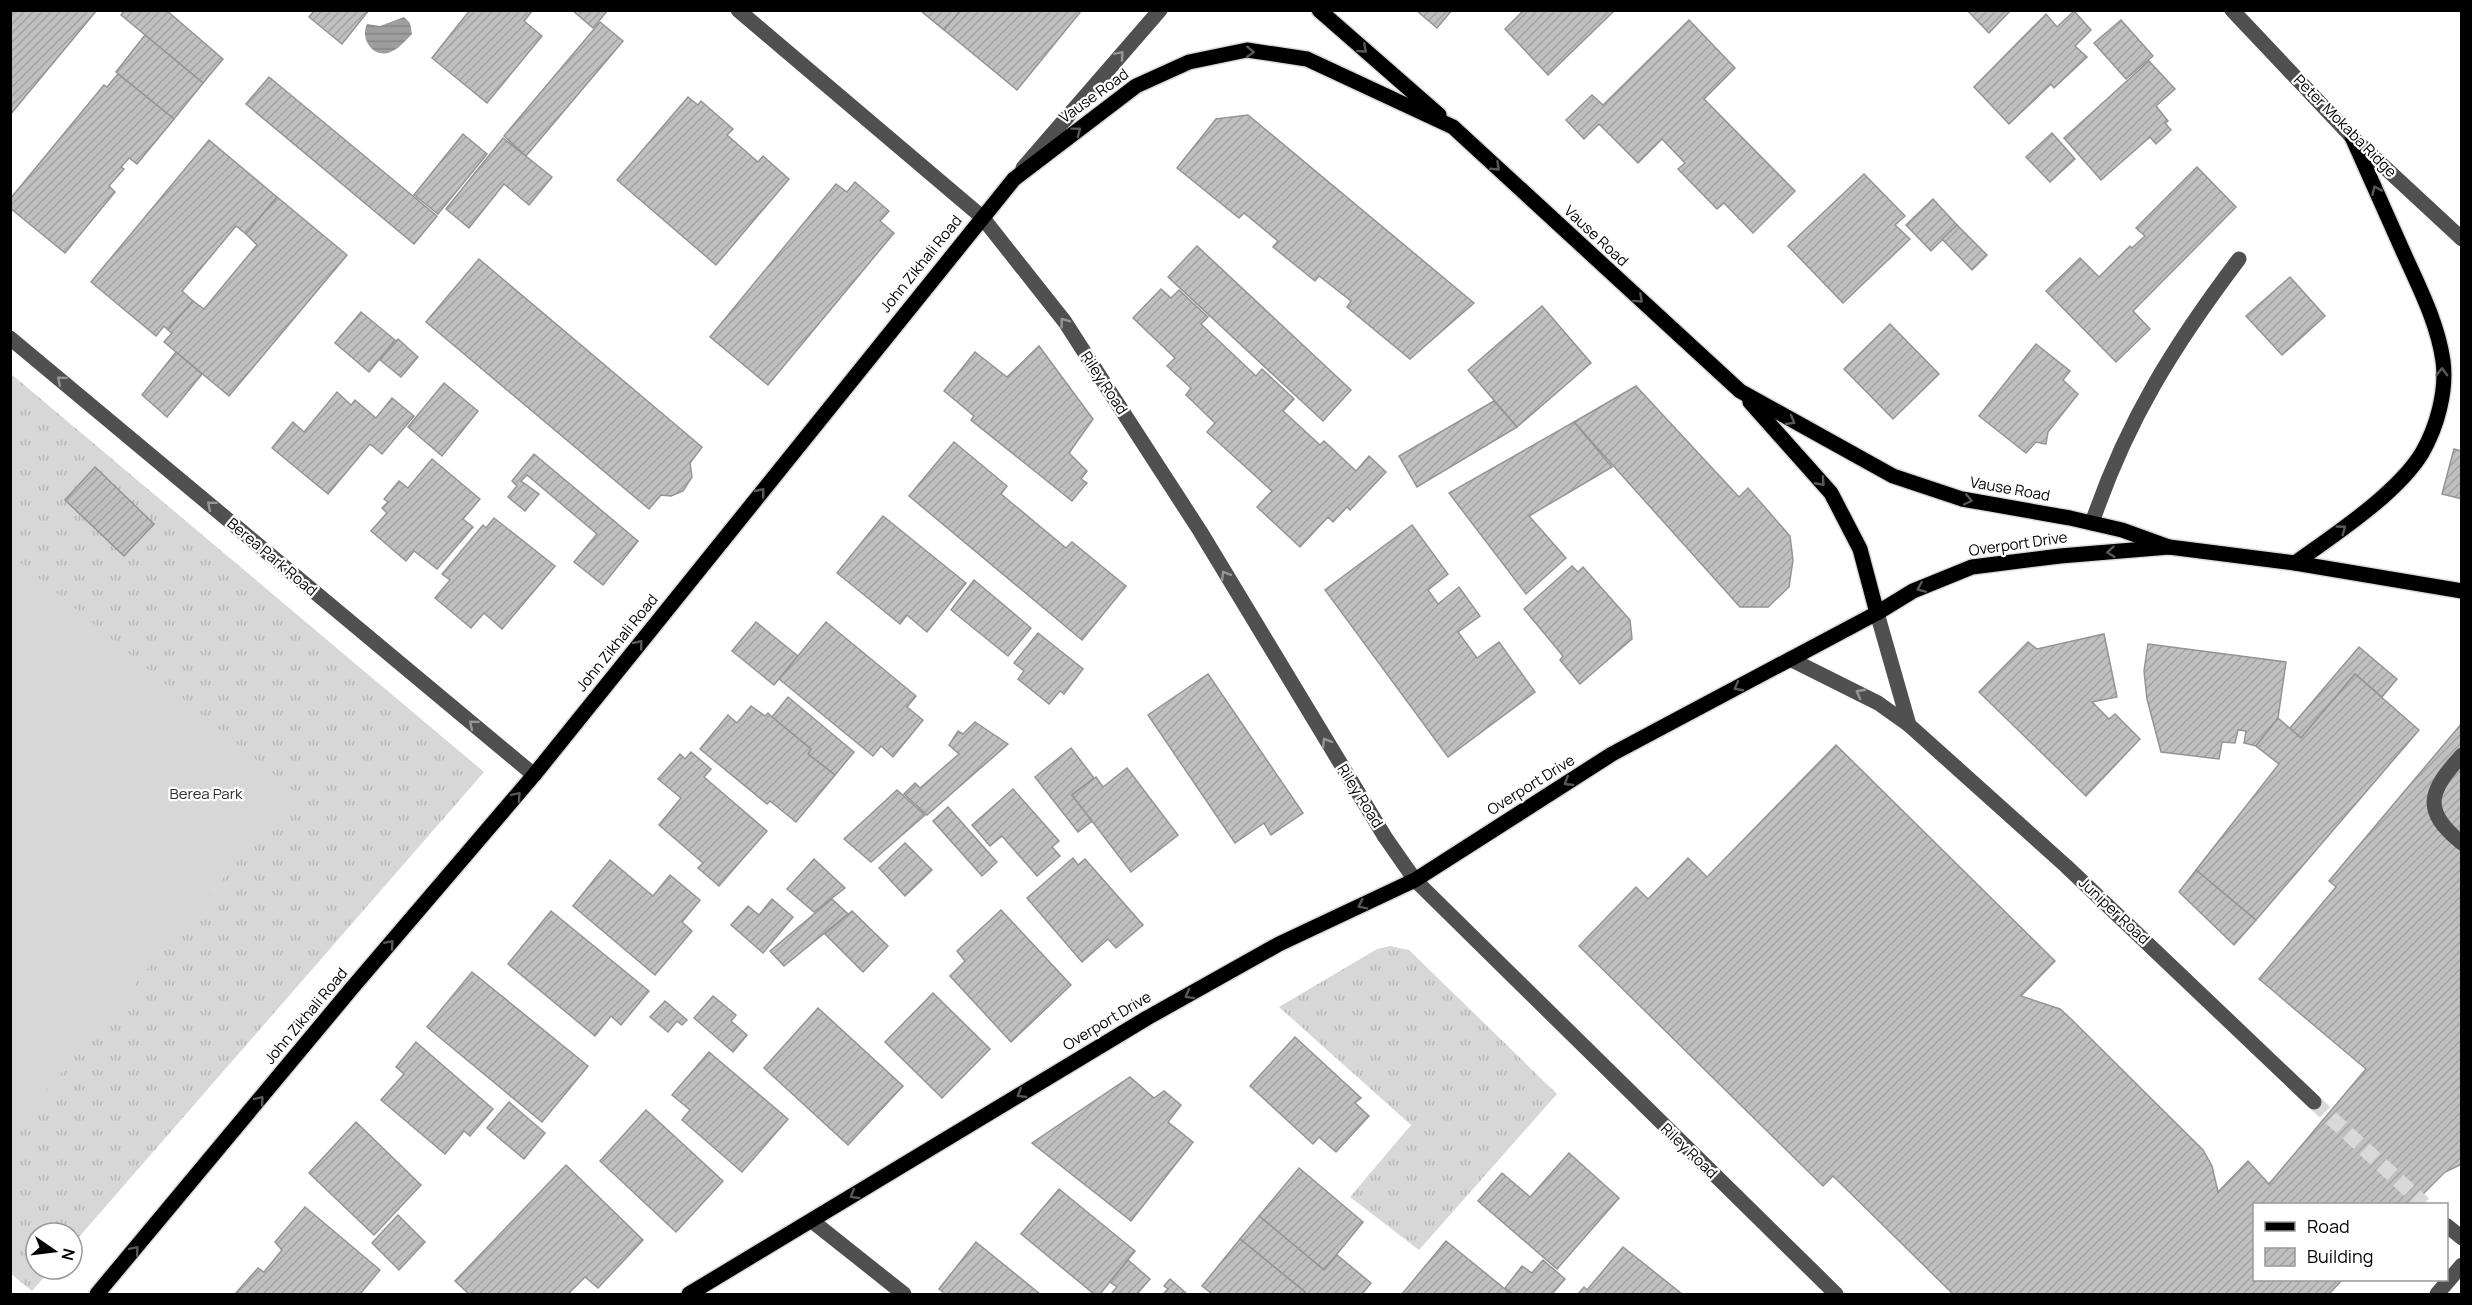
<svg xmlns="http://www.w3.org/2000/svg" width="2472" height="1305" viewBox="0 0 2472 1305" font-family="Manrope,sans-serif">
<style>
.grass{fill:url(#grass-tufts)}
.garden{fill:#d7d7d7}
.water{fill:url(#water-rules)}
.building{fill:url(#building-hatch);stroke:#949494;stroke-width:1.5}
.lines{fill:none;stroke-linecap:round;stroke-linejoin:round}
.minor-tunnel{stroke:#d9d9d9;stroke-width:15;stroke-dasharray:15 8;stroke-linecap:butt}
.major-casing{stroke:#dbdbdb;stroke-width:18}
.minor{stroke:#505050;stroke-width:15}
.major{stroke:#000;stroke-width:15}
.oneway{stroke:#595959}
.oneway2{stroke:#969696}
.labels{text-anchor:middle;stroke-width:4.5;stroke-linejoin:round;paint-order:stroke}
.street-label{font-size:15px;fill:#000;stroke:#fff}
.park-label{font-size:15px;fill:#2e2e2e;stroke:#fff}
</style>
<defs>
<pattern id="grass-tufts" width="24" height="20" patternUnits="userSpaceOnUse" patternTransform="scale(1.5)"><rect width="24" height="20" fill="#d7d7d7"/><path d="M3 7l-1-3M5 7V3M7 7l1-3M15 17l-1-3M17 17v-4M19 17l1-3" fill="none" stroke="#b7b7b7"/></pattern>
<pattern id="water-rules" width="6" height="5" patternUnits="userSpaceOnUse" patternTransform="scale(1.5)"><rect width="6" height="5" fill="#9e9e9e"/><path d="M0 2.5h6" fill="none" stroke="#868686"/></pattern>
<pattern id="building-hatch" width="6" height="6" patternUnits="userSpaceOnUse" patternTransform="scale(1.5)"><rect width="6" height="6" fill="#c0c0c0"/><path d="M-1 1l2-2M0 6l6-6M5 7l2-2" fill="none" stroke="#a3a3a3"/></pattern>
</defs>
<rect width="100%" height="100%" fill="#fff"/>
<g class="grass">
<path d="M10,373L484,772L72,1245V1233H36V1269H51L32,1291L10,1273Z"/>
<path d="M1390,946L1409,950L1557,1094L1419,1250L1350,1197L1411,1125L1279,1007L1377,949Z"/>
</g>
<path class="garden" d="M10,554L295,792L16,1127L10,1123Z"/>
<path class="water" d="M404,17L410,23L412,34C405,41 398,50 388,53C372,57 360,38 367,24L380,26Z"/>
<g class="building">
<path d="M10,10H97L10,115Z"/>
<path d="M125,10H166L223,59L203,83L121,15Z"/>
<path d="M315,10H369L342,44L309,17Z"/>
<path d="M470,10H533L524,21L542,36L487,103L432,58Z"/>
<path d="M572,10H608L593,28Z"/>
<path d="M920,10H1082L1017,90Z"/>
<path d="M920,10H961L944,30Z"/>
<path d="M1416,10H1452L1437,28Z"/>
<path d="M1524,10H1615L1548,75L1505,29Z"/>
<path d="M1967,10H2011L1989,33Z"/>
<path d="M2074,11L2091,30L2075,46L2087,57L2054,88L2051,84L2009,124L1974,87L2046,14L2057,27Z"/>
<path d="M1689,20L1735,68L1704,99L1795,191L1753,233L1724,203L1717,209L1678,169L1685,163L1662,139L1638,163L1599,124L1584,139L1566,120L1592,95L1603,105Z"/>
<path d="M2121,20L2153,56L2126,79L2094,43Z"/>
<path d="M600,22L623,41L526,156L504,136Z"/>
<path d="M145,35L203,83L174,119L116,72Z"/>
<path d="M2149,61L2175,89L2156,106L2168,121L2165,123L2171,130L2156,144L2150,137L2101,180L2064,138Z"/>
<path d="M118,74L174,119L137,164L129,158L121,167L124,169L109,186L115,192L65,253L10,208V199L104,85L107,87Z"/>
<path d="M269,77L437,216L414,244L246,104Z"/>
<path d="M688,97L698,105L701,101L733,129L727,135L758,162L763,156L789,179L716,265L617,180Z"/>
<path d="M1248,115L1474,303L1410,359L1347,307L1351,301L1319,276L1315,281L1273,247L1278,241L1244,213L1239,218L1177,168L1216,119Z"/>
<path d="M2052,133L2075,159L2050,182L2026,157Z"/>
<path d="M463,134L487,154L438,214L414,195Z"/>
<path d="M503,138L552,177L529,205L504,184L469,228L446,209Z"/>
<path d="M209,140L277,197L246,234L236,226L182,291L193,301L168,330L164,326L156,336L91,282Z"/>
<path d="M2197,167L2236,207L2133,311L2150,329L2116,362L2046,291L2080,258L2099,277L2130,246L2132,248L2145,236L2136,228Z"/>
<path d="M1864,174L1905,216L1895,225L1910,239L1843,303L1788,246Z"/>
<path d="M855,182L889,211L880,221L894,233L768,385L710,337L836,184L847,192Z"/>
<path d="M277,197L347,255L229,396L164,342L172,333L168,330L193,301L204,309L257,245L246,234Z"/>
<path d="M1933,199L1957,225L1931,251L1906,225Z"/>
<path d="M1957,225L1987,255L1972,270L1942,239Z"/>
<path d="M1197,246L1351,390L1323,421L1168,277Z"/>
<path d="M479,259L702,447L690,463L692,477L683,491L671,496L661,495L649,509L426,322Z"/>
<path d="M2290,277L2325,316L2282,355L2246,316Z"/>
<path d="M1161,289L1171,298L1179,290L1208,317L1201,324L1256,376L1262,369L1294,399L1283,411L1320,445L1324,441L1356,471L1369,456L1386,472L1350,510L1347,507L1333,522L1328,517L1300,547L1257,507L1272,491L1207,432L1215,423L1186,395L1191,388L1167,366L1175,358L1133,318Z"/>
<path d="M1542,306L1591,363L1517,427L1468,370Z"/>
<path d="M361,312L395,340L369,372L335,343Z"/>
<path d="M1890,324L1939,374L1893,419L1844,369Z"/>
<path d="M398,339L418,357L401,377L380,360Z"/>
<path d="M2036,344L2070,371L2063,380L2078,394L2048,432L2046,444L2036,442L2026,453L1979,416Z"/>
<path d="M1039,346L1093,419L1069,453L1087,471L1081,479L1087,483L1072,501L971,420L974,416L944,391L975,352L1007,377Z"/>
<path d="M176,352L202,374L167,417L142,395Z"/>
<path d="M444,383L478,411L442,456L408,427Z"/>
<path d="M1636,386L1739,497L1748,488L1790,536L1793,560L1789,587L1768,607H1740L1574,422Z"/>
<path d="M337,392L351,405L355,400L376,418L392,398L414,416L382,454L370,444L328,494L272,448L293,422L304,432Z"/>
<path d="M1494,401L1517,427L1417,487L1399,456Z"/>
<path d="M1574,422L1612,467L1529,516L1566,558L1526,594L1449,493Z"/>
<path d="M954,442L1007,486L1001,494L1066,548L1072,542L1126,586L1082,640L909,496Z"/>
<path d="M2454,449L2462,451V499L2442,494Z"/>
<path d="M534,454L638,541L603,585L574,562L597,534L527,475L521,481L539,494L525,511L508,497L517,486L512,481Z"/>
<path d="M432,459L480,499L463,519L473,527L437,569L414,551L406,561L371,531L387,513L382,508L388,502L384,499L399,481L408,488Z"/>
<path d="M95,467L154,524L124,556L65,500Z"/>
<path d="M883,516L966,583L927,632L907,615L900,624L837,573Z"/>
<path d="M494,518L555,566L502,629L484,613L471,628L435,598L450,580L442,574L483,525L486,528Z"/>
<path d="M1412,525L1448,574L1428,590L1438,604L1459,587L1480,616L1458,632L1477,658L1499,642L1535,692L1448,757L1325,590Z"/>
<path d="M1572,566L1578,572L1583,567L1630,620L1632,639L1580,684L1560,660L1563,656L1524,609Z"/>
<path d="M974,580L1031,628L1008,656L951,610Z"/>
<path d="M756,622L798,656L774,685L732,651Z"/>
<path d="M826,622L916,696L907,707L923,720L893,757L881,746L873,756L779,679Z"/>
<path d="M1038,633L1083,669L1064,694L1060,691L1049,704L1018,679L1024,671L1014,663Z"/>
<path d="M2104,634L2117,697L2092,702L2109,719L2115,714L2140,739L2086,796L1979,692L2028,642L2037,649Z"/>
<path d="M2148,644L2286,662L2278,718L2256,746L2244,743L2246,731L2238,730L2235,743L2222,742L2219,759L2161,752L2147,699L2144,671Z"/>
<path d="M2359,647L2397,679L2382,697L2355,674L2301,738L2290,728Z"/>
<path d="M1208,674L1303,813L1271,835L1264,823L1235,843L1148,715Z"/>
<path d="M2355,674L2419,730L2256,920L2196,870L2279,764L2256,746L2278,718L2301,738Z"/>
<path d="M788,697L854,752L835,775L808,754L811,749L772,717Z"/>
<path d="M751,706L765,716L768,713L772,717L811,749L808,754L835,775L796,822L770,801L767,804L700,749L728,715L737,723Z"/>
<path d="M975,722L1008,744L927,815L904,794L915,783L920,788L959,754L949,745L958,731L963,734Z"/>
<path d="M2462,723V1164L2445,1172L2413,1204H2254V1280H2342L2329,1294H1953L1833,1176L1823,1186L1579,946L1636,887L1648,899L1688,858L1707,877L1836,745L2055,961L2021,996L2060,1009L2070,1018L2203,1150L2212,1166L2218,1192L2248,1161L2269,1184L2366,1069L2259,979L2336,887L2329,881Z"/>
<path d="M1071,748L1094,778L1072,795L1092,821L1078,832L1035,777Z"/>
<path d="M691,752L711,769L704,777L767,831L719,886L698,868L703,863L659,825L681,798L658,779L680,754L685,759Z"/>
<path d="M1127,768L1178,835L1131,872L1072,795L1096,777L1103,787Z"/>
<path d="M1013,789L1059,841L1052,847L1060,856L1037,876L1002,836L990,846L972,825Z"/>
<path d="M897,790L925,815L871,862L844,839Z"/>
<path d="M948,807L997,862L982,876L933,821Z"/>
<path d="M905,843L932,870L905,896L879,868Z"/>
<path d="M1073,858L1078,865L1085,859L1143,925L1116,948L1108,939L1082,962L1027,898Z"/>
<path d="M814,859L845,888L814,912L787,889Z"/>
<path d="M610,860L653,896L670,875L700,900L682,922L692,931L655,975L573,906Z"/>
<path d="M2196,870L2256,920L2234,945L2179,892Z"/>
<path d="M772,899L793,917L763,953L731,925L748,906L759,915Z"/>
<path d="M832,899L848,914L784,966L770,951Z"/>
<path d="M1001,910L1071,985L1011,1042L950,976L965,961L957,951Z"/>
<path d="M551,911L649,991L621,1025L611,1016L595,1036L508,964Z"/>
<path d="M852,911L888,946L863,972L825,934Z"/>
<path d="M472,972L588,1066L542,1122L427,1027Z"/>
<path d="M933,993L990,1049L942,1098L885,1042Z"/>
<path d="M713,996L736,1015L731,1021L747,1035L733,1052L694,1018Z"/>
<path d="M665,1001L687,1020L682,1025L677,1021L668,1032L650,1017Z"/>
<path d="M818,1008L903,1086L848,1145L764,1068Z"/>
<path d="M1295,1037L1361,1098L1355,1103L1369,1116L1336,1152L1319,1137L1313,1144L1250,1086Z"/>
<path d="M416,1042L493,1109L470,1136L464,1131L445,1154L381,1100L404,1074L396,1067Z"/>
<path d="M709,1052L788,1119L742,1172L682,1120L690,1110L672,1095Z"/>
<path d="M1130,1077L1154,1098L1164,1091L1181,1105L1168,1122L1193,1142L1131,1221L1032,1143Z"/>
<path d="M509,1102L545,1133L524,1159L487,1128Z"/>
<path d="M646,1110L723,1181L676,1232L600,1161Z"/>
<path d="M356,1122L421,1185L374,1235L309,1173Z"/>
<path d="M1569,1153L1619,1198L1557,1269L1478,1201L1502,1173L1530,1197Z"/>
<path d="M566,1165L643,1240L598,1288L585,1277L568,1294H469L455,1281Z"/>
<path d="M1299,1168L1363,1222L1324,1270L1259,1216Z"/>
<path d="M1059,1189L1135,1251L1100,1294H1094L1021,1234Z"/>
<path d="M305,1207L380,1270L360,1294H235L258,1268L264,1272L282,1250L275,1242Z"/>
<path d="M398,1215L425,1242L399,1270L372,1243Z"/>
<path d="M1259,1216L1324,1270L1337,1255L1371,1283L1362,1294H1302L1305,1292L1240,1239Z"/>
<path d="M1240,1239L1305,1292L1302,1294H1212L1202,1286Z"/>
<path d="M1446,1241L1511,1294H1402Z"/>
<path d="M976,1242L1040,1294H945L939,1289Z"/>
<path d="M1623,1247L1682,1294H1578L1584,1287L1587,1290Z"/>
<path d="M1128,1260L1150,1279L1137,1294H1111L1117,1287L1110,1282Z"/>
<path d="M1543,1260L1565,1279L1552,1294H1513L1505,1288L1522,1266L1532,1273Z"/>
<path d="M1170,1279L1187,1294H1163L1168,1289L1164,1286Z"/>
</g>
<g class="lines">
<path class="minor-tunnel" d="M2314,1102L2424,1204"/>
<defs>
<g id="major">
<path d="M1319,10L1439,115"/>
<path d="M1750,402L1831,493L1860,549L1877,613"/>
<path d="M2295,563C2334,535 2397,494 2422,453C2437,427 2447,391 2443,361C2438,325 2421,291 2406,258C2388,217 2370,177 2352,137"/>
<path d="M97,1294L352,988L534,775L1014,179L1136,86L1189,62L1247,50L1307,59L1453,127L1740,391L1893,476L1962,499L2070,518L2122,530L2169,547"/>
<path d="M689,1294L1147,1018L1279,944L1415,880L1612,754L1877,613L1913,591L1972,567L2060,556L2169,547L2295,563L2462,591"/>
</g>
</defs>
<use href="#major" class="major-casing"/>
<g class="minor">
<path d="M738,10L982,217L1065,322L1108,389L1200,531L1385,837L1415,880L1836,1294"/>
<path d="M2232,10L2352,137L2462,239"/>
<path d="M1023,168L1160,10"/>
<path d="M10,338L534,775"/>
<path d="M2092,523C2127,420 2174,345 2239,259"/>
<path d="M1877,613L1909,725"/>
<path d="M1790,659L1878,703L1909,725L2066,866L2314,1102"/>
<path d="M2462,755C2430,790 2420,810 2462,843"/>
<path d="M812,1221L904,1294"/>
<path d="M2446,1225L2462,1238"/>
<path d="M2437,1294L2462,1265"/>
</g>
<use href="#major" class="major"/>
</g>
<defs><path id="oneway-chevron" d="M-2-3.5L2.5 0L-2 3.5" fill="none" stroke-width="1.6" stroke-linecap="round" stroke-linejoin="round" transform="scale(1.5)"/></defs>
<g class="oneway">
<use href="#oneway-chevron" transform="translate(1363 49) rotate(41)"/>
<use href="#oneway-chevron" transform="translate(1250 52) rotate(2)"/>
<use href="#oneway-chevron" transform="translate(1077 131) rotate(-37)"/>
<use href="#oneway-chevron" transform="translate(1496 167) rotate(43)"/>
<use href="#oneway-chevron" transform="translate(2376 190) rotate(-114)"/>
<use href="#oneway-chevron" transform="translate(1639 299) rotate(42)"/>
<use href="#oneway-chevron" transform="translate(2442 372) rotate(-88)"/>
<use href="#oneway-chevron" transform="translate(1791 421) rotate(30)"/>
<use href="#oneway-chevron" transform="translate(1821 482) rotate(48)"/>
<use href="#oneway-chevron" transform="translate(761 492) rotate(-51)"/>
<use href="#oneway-chevron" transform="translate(1968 500) rotate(12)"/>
<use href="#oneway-chevron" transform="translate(2342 529) rotate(-36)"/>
<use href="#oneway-chevron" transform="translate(2111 552) rotate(175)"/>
<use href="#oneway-chevron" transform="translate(1921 588) rotate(157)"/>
<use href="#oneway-chevron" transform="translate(639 644) rotate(-51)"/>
<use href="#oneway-chevron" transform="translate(1738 687) rotate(152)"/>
<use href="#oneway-chevron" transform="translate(1568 782) rotate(148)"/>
<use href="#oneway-chevron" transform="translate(517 796) rotate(-49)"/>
<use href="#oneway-chevron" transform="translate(1362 905) rotate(154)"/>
<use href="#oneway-chevron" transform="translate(390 944) rotate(-49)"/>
<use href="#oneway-chevron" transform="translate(1189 995) rotate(151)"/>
<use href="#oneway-chevron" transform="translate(1021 1094) rotate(149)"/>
<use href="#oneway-chevron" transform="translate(260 1100) rotate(-50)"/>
<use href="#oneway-chevron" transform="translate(854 1195) rotate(149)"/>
<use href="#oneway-chevron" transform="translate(135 1250) rotate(-50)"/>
</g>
<g class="oneway2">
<use href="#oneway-chevron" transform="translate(1120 55) rotate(-49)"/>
<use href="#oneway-chevron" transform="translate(1064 322) rotate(-126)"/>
<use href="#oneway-chevron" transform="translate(61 380) rotate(-140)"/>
<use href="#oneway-chevron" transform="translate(211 505) rotate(-140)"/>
<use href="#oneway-chevron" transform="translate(1225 575) rotate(-121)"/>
<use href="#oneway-chevron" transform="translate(1860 693) rotate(-152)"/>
<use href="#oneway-chevron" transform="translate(473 724) rotate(-140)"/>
<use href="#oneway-chevron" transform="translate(1326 742) rotate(-122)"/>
</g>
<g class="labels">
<g class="street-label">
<text transform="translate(1094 96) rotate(-36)" y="5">Vause Road</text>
<text transform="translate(2345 126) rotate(45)" y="5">Peter Mokaba Ridge</text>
<text transform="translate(1596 236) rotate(43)" y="5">Vause Road</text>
<text transform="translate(921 264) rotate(-51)" y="5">John Zikhali Road</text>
<text transform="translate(1104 383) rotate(57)" y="5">Riley Road</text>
<text transform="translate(2010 489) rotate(10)" y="5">Vause Road</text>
<text transform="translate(2018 544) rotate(-8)" y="5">Overport Drive</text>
<text transform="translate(272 557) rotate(40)" y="5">Berea Park Road</text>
<text transform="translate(617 643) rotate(-51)" y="5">John Zikhali Road</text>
<text transform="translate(1531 785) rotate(-32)" y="5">Overport Drive</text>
<text transform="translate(1360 796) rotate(58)" y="5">Riley Road</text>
<text transform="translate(2114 911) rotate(43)" y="5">Juniper Road</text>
<text transform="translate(306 1016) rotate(-50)" y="5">John Zikhali Road</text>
<text transform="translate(1107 1021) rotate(-31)" y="5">Overport Drive</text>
<text transform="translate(1689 1151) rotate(44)" y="5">Riley Road</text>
</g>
<g class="park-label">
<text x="206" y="799">Berea Park</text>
</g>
</g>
<rect width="2472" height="1305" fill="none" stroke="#000000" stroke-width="24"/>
<rect x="2253" y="1203" width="195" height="78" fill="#ffffff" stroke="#999999" stroke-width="1.5"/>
<rect x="2265" y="1222" width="30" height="9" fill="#000000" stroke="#999999" stroke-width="1.5"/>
<text x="2307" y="1233" font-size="18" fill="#000000">Road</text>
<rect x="2265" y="1248" width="30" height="18" fill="url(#building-hatch)" stroke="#999999" stroke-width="1.5"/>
<text x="2307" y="1263" font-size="18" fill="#000000">Building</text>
<g transform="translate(54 1251) rotate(104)"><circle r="28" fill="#ffffff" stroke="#999999" stroke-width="1.5"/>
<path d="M0-4.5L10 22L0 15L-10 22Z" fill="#000000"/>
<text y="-9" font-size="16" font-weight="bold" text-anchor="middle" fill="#000000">N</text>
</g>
</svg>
